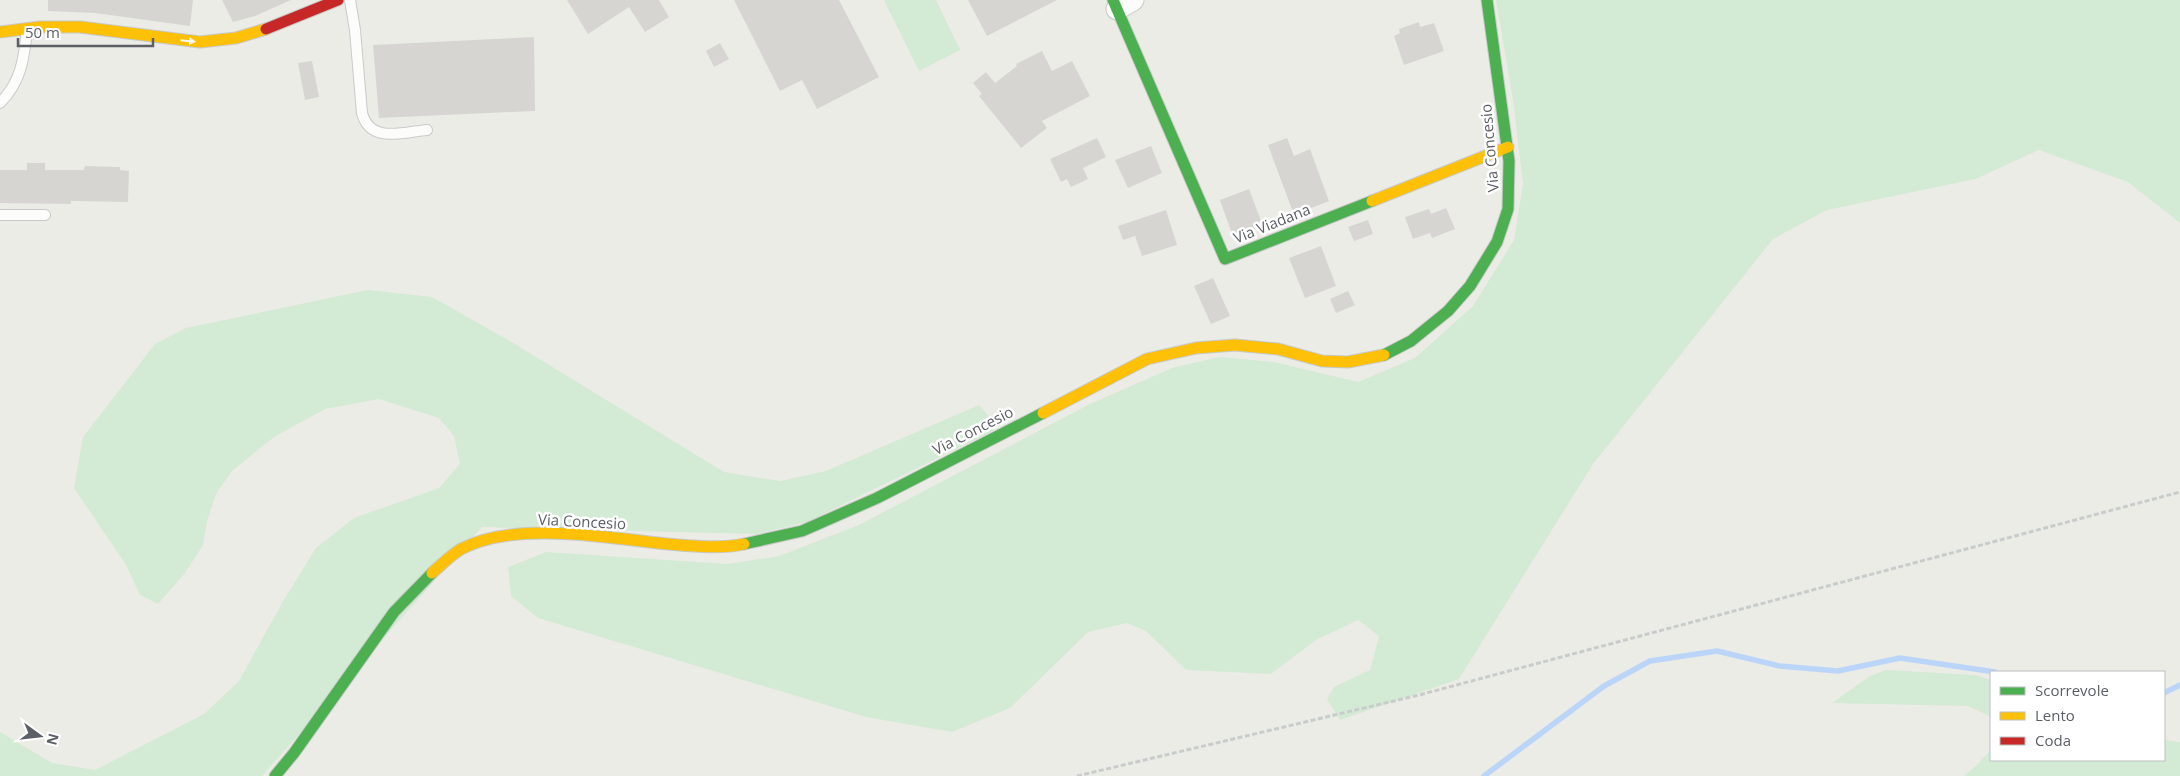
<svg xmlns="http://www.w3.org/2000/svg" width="2180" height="776" viewBox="0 0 2180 776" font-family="'Open Sans',sans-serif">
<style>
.green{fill:#d3ead4}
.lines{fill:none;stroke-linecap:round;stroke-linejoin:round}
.stream{stroke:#bad5f8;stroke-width:5.5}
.building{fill:#d6d5d2}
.lane-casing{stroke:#c9cac9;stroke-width:12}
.street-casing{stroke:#c9cac9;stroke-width:23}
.fast-casing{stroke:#c7c8c8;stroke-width:13}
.slow-casing{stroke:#c7c8c8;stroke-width:13}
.jam-casing{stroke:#c7c8c8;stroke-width:13}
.path{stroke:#c8cdcb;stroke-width:3;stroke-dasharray:5 2.5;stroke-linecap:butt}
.lane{stroke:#fcfcfb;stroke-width:10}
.street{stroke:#fcfcfb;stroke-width:21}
.fast{stroke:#4caf50;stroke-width:11}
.slow{stroke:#ffc107;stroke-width:11}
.jam{stroke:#c62828;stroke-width:11}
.oneway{fill:#f6fbf6}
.labels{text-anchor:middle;stroke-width:5;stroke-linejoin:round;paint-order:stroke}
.street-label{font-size:15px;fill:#5c5f65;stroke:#fff}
</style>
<rect width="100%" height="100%" fill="#ecece7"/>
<g class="green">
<path d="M884,0H936L960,50L919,71Z"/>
<path d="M1496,0H2180V223L2128,182L2039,150L1975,179L1827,210L1773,239L1593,464L1459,679L1340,720L1327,699L1334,687L1370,670L1379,636L1358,620L1316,640L1271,674L1186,670L1146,631L1127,623L1088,632L1010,708L952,732L866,717L538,618L511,596L508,567L546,552L728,564L779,556L859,525L1090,404L1172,368L1219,357L1274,362L1358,382L1415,358L1473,306L1514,240L1523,184L1513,100Z"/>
<path d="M368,290L432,297L510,341L724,472L780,481L826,471L979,405L991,419L993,431L807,522L756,534L482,527L262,776H0V732L52,763L95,770L204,714L239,681L282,603L316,548L354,518L439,488L460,464L454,436L439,418L379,399L325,409L274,437L232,471L216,494L207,521L203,545L185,573L158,604L140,595L126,565L74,488L83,437L155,344L186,328Z"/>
<path d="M1886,670L1975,675L1991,680V719L1989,716L1968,706L1832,703L1870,676Z"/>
<path d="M2164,740L2180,742V776H1964L1978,764L1991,749V760H2164Z"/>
</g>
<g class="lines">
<g class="stream">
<path d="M2164,693L2180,685"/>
<path d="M1484,776L1604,686L1650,661L1717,651L1780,666L1838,671L1900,658L1995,672"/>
</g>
</g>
<g class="building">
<path d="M48,0H193L190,26L95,13L48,11Z"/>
<path d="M222,0H291L255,16L233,22Z"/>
<path d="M567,0H659L669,17L645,32L629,7L588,34Z"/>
<path d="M734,0H839L879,77L817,109L802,80L780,91Z"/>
<path d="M968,0H1057L987,36Z"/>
<path d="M1419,22L1420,27L1434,23L1444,51L1404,65L1394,36L1400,33L1399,29Z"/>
<path d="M534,37L535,111L379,118L373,45Z"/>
<path d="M720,43L729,59L714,67L706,51Z"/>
<path d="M1042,51L1052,71L1072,61L1090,96L1042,121L1047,128L1021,148L979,96L982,94L973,83L986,72L995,83L1017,66L1016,64Z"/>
<path d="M312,61L319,97L305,100L298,63Z"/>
<path d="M1097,138L1106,157L1083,168L1088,179L1071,187L1067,179L1061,182L1050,159Z"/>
<path d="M1287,138L1294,156L1310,149L1329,201L1294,215L1268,145Z"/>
<path d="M1151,146L1162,173L1128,188L1115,160Z"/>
<path d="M27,163H45V170H84L85,166L120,167V170L129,171L128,202L71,201V204L0,203V170H27Z"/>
<path d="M1249,189L1261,221L1253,224L1255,230L1234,239L1220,200Z"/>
<path d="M1446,208L1455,229L1432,238L1430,233L1413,239L1405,217L1429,209L1431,214Z"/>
<path d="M1166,210L1177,245L1142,256L1135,236L1123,240L1118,226Z"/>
<path d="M1368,220L1373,234L1354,241L1348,227Z"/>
<path d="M1321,246L1336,286L1305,298L1289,258Z"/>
<path d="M1213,278L1230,316L1211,324L1194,286Z"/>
<path d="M1348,291L1355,305L1336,313L1330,299Z"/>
</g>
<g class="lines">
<defs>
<g id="lane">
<path d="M350,0L355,30L362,113C370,144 403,132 427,130"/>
<path d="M0,103C21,82 24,59 27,30"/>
<path d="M0,215H45"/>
</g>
<path id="street" d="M1117,9L1133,0"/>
<g id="fast">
<path d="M1113,0L1225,259L1372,201"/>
<path d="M1384,355L1411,341L1448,311L1470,286L1497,242L1508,209L1509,161L1487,0"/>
<path d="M744,544L802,531L877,498L1043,413"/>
<path d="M275,776L294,753L394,612L432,573"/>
</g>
<g id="slow">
<path d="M0,32L40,27H80L200,42L236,38L266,29"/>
<path d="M1372,201L1508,147"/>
<path d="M1043,413L1147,359L1196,348L1235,345L1278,349L1322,361L1348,362L1384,355"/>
<path d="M432,573C441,565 451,555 461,549C516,520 608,538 668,544C692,546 720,549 744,544"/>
</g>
<path id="jam" d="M266,29L338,0"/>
</defs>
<use href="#lane" class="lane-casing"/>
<use href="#street" class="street-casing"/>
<use href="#fast" class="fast-casing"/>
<use href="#slow" class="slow-casing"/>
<use href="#jam" class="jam-casing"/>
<path class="path" d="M1077,776L1419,695L2180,492"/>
<use href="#lane" class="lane"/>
<use href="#street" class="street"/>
<use href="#fast" class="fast"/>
<use href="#slow" class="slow"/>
<use href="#jam" class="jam"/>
</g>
<defs><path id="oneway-solid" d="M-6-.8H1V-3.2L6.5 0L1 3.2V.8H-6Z" transform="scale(1.25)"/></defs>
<use class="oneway" href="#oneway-solid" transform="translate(188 41) rotate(6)"/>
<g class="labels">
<g class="street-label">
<text transform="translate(1490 148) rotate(-95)" y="5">Via Concesio</text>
<text transform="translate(1272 224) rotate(-22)" y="5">Via Viadana</text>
<text transform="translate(973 431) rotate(-27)" y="5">Via Concesio</text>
<text transform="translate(582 522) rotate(3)" y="5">Via Concesio</text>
</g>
</g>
<rect x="1990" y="671" width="175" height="90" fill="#ffffff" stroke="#bebfc1"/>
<rect x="2000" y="687" width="25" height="8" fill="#4caf50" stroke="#bebfc1"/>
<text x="2035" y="696" font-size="15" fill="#5c5f65">Scorrevole</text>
<rect x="2000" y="712" width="25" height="8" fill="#ffc107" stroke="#bebfc1"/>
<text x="2035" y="721" font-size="15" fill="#5c5f65">Lento</text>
<rect x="2000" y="737" width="25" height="8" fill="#c62828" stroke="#bebfc1"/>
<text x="2035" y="746" font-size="15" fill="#5c5f65">Coda</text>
<g transform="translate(40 736) rotate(105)" stroke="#ffffff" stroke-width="4" paint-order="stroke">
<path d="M0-4L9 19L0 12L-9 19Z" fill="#5c5f65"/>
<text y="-8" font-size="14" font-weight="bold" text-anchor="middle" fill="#5c5f65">N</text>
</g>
<path d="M18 38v8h135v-8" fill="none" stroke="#5c5f65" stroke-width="2.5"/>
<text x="25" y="38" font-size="15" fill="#5c5f65" stroke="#ffffff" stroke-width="4" paint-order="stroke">50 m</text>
</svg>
